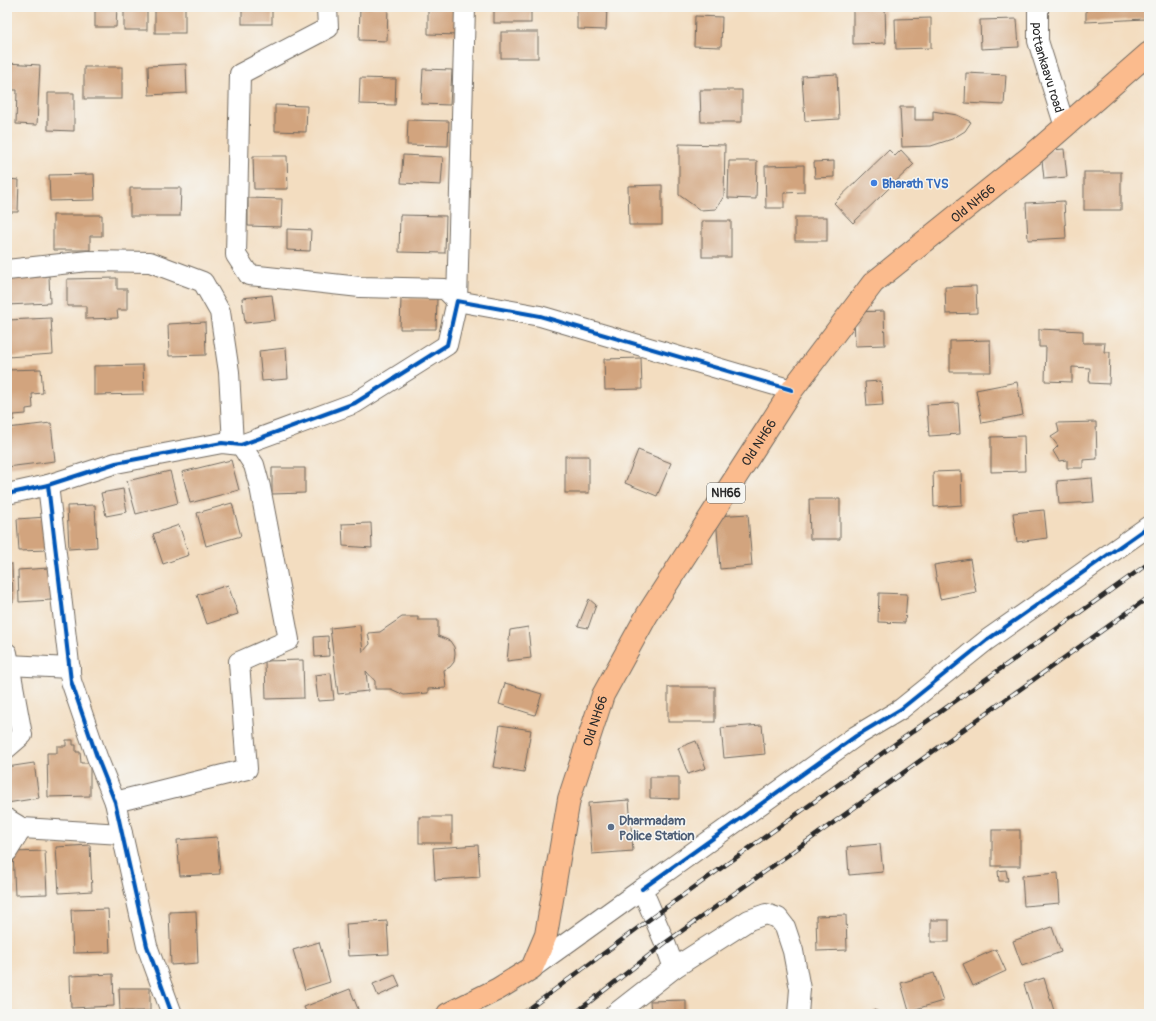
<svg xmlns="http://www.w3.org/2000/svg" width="1156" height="1021" viewBox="0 0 1156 1021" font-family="Pangolin,sans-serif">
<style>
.building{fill:#d2a47e}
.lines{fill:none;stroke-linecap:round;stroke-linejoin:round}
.minor-casing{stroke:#71695f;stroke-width:22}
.primary-casing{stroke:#71695f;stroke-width:24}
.minor{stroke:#fff;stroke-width:20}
.primary{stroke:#fbbb8d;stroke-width:22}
.rail-casing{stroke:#2b2b2b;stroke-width:4.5}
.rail{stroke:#f6f6f2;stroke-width:3;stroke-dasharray:9;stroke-linecap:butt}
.cycleway-casing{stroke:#f6f6f2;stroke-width:6}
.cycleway{stroke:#0057b8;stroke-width:4}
.shop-dot{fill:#3f7fe0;stroke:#f6f6f2;stroke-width:1.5}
.service-dot{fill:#5c6f8a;stroke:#f6f6f2;stroke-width:1.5}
.labels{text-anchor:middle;stroke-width:3;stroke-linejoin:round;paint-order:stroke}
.shield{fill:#f6f6f2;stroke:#686867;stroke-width:1}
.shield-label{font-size:12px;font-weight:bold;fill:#2b2b2b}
.street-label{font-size:13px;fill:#2b2b2b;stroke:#f6f6f2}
.shop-label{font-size:13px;font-weight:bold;fill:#366cbe;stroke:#f6f6f2;text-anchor:start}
.service-label{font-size:13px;font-weight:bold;fill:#4e5e75;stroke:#f6f6f2;text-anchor:start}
</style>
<rect width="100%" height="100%" fill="#f6f6f2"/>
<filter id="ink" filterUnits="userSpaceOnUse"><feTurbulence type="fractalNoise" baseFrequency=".025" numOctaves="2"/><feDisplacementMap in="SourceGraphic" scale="8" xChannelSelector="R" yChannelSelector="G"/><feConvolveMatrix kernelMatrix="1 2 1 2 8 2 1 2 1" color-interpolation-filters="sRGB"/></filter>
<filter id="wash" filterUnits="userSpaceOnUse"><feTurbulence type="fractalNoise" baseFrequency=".012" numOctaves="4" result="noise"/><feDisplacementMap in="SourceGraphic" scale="16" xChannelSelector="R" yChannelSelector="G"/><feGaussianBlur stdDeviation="0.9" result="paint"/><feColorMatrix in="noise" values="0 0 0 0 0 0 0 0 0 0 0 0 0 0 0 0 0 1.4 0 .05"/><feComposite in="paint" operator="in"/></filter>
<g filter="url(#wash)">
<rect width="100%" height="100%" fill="#f3ddc0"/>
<g id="blocks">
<g class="building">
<path d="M95,7H117L116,27H95Z"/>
<rect x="124" y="7" width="23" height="23"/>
<rect x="155" y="7" width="30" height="26"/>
<rect x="242" y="7" width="30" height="17"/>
<path d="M360,7H388L387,41L359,40Z"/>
<path d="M428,7H459V35L428,34Z"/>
<rect x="494" y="7" width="37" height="16"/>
<path d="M577,7H607L606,30L577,29Z"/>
<path d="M853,7H885L886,43L853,44Z"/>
<path d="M1086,7H1144L1145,19L1086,22Z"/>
<path d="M695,16L722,17L721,47L694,46Z"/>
<path d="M931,18V48L896,49L895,19Z"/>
<path d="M1017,19L1019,47L981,49L980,20Z"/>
<rect x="501" y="32" width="37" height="26"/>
<path d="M7,63L40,65L37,125L16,124L17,90H7Z"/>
<path d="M186,64L187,93L149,95L148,66Z"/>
<rect x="84" y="67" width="38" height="32"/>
<path d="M423,69L452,70L450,105L421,104Z"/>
<path d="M966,73L1006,75L1004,105L965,103Z"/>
<path d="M837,74L839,119L805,121L802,76Z"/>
<path d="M360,78L396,79L395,105L359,104Z"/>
<path d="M700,90H742V122H701Z"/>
<path d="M48,93H74V131L48,130Z"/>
<path d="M275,105L307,106L306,132L275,131Z"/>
<path d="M900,107H915V120H933V111L957,115L971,122L965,131L952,139L931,146L902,147Z"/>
<path d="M408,120L449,121L448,146L407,145Z"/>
<path d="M679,144L725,145L724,196L716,209L700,210L679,195Z"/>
<path d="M1064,149L1067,177L1044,179L1041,151Z"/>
<path d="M889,150L895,156L901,150L914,164L853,223L834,203Z"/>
<path d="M403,155L443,157L441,185L401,183Z"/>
<path d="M253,156H287L288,189H254Z"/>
<path d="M729,161H757L756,199L728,198Z"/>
<path d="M834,161V177L815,178L814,162Z"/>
<path d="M804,165V192L784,193V208H766L765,166Z"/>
<rect x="1084" y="172" width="37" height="38"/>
<path d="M94,174L95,200L50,201L49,175Z"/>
<path d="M7,179L19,180L18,212H7Z"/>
<path d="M662,185V225H629L628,186Z"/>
<path d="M130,188H181L180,216H130Z"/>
<path d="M248,198L282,199L281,227L248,226Z"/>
<path d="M1064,201L1066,238L1028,240L1026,203Z"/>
<path d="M53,215H102V236H90V250H53Z"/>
<path d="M400,215L446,216L445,253L399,252Z"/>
<rect x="795" y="217" width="32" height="24"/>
<rect x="702" y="221" width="29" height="36"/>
<path d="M287,229L311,230L310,251L287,250Z"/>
<path d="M49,276L50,303L7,305V279Z"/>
<path d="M117,278V289H127V310H117L118,318L86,319V306H67V279Z"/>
<path d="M976,286L977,313L946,314L945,287Z"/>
<path d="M272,295L275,320L245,323L242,298Z"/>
<path d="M401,298L437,299L436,329H400Z"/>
<path d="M884,311L885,345L855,346L854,312Z"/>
<path d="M51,318L53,354L7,357V320Z"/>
<path d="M205,322L206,355L169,356L168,324Z"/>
<path d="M1039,329L1083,331V343H1105L1104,352H1110L1109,384L1089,383L1090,368L1072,367V382L1045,381L1046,347H1039Z"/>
<path d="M990,340L991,372H950V341Z"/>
<path d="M286,348L288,379L262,381L259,351Z"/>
<path d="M641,358L642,389L605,390L604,359Z"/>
<path d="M143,365L144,394L94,395V366Z"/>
<path d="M41,369L43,393L32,394L33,408L26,409V414L14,415V420L7,421V370Z"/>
<path d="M881,381L883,405L867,406L865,382Z"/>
<path d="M1017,382L1023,415L982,423L976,390Z"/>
<path d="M958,403L960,434L929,436L927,405Z"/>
<path d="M1096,422L1097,459L1083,460V468H1067V460L1059,461L1053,451L1058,446L1051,437L1059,432L1057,423Z"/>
<path d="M51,423L55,461L7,467V428Z"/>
<path d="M1024,436L1025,471L991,472V437Z"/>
<path d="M638,450L671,463L657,496L625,483Z"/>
<rect x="565" y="456" width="24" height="37"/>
<path d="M231,460L239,490L190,503L182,472Z"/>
<path d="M272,468H305V493L272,494Z"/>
<path d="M170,471L178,503L136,514L127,481Z"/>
<path d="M961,471L962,505L934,507L933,472Z"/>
<path d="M1092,478L1094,502L1059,504L1057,481Z"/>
<path d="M123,489L127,512L106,516L101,493Z"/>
<path d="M809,499H840V539H810Z"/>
<path d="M232,503L241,536L206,546L197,513Z"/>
<path d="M95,505L97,547L69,549L67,506Z"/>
<path d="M1044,510L1047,538L1017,542L1013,513Z"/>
<path d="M748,514L752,566L720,569L716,516Z"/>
<path d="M46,517L48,550L19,551L17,519Z"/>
<path d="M7,520H10L9,551H7Z"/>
<path d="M371,523L372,548L343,546L342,524Z"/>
<path d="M179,525L189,555L163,564L153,534Z"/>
<path d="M970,559L976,592L940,599L934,565Z"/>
<path d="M7,564H12L13,603H7Z"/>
<path d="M49,568L51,600L19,602L18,570Z"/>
<path d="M228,585L238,614L207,624L197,595Z"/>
<path d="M879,593L907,594L905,623L878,622Z"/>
<path d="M589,599L596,605L588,628L578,626Z"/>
<path d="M402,617H418V620H438V636L450,641L454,647L455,653L454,662L450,667L444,670L446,688L428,689V693L404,695L391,689H375V681L366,671L368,691L338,694L330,628L360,625L363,652L370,644L368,633L380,632Z"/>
<path d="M528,627L531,658L507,661L510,630Z"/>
<path d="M328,636L329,656L315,657L314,637Z"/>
<path d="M303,660L304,698L266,699L265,661Z"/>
<path d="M331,673L334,700L318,701L315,675Z"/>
<path d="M505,683L542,694L535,715L499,704Z"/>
<rect x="668" y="687" width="47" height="35"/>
<path d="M500,725L531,730L524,772L493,767Z"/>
<path d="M762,725L765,754L724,758L721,728Z"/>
<path d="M66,740H73V745H76V752H80L81,763H90V796L48,797L47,753H57V746H66Z"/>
<path d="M696,741L706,768L688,774L678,748Z"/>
<path d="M34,763L39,798L7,803V767Z"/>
<path d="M650,777H679V799L650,798Z"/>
<path d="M629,800L633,851L592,854L588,803Z"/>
<rect x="419" y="817" width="33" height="26"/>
<rect x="992" y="830" width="28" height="36"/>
<path d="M217,837L220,874L180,876L177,840Z"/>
<path d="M880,844L883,872L849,875L847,847Z"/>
<path d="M90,845L92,891L59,893L56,847Z"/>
<path d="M478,845L480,877L435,880L433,848Z"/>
<path d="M45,851L47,894L15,895L13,852Z"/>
<path d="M1006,870L1008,881H999L998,871Z"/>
<path d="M1058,873L1060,903L1024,906L1022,876Z"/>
<path d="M108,909L110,952L73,953L71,910Z"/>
<path d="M196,911L198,963L171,965L169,912Z"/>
<path d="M846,915L847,950L817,951L816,916Z"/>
<rect x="931" y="920" width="18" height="22"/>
<path d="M387,921L389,954L348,956L346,924Z"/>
<path d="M1052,927L1061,952L1022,966L1013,941Z"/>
<path d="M319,942L330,982L305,990L293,950Z"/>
<path d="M996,949L1006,971L973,986L963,964Z"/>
<path d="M934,973L943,1001L909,1011L901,983Z"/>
<path d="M113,974L114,1006L71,1008L70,976Z"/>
<path d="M395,975L400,986L378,996L373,984Z"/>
<path d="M1044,978L1055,1014H1033L1024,984Z"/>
<path d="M119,988H150V1011H120Z"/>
<path d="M350,989L358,1009L346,1014H307L304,1007Z"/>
<path d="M686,1000V1014H651L650,1001Z"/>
<path d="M874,1010L885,1014H873Z"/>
</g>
</g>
</g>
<g filter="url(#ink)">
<use href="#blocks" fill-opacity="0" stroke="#71695f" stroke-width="1"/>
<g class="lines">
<defs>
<g id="minor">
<path d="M327,7L328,28L240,74L236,255L249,275L360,287L445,289L457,301"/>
<path id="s1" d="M1038,7V41L1065,127"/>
<path d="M7,270L88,261L150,262L203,282L220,312L229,372L233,444"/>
<path d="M457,301L465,7"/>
<path d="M48,485L71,681L97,757L115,802L147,946L172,1014"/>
<path d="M7,494L48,485L116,463L222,443L241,445L355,403L447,345L457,301L540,316L792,390"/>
<path d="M7,653L22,735L7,748"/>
<path d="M8,665L70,668"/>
<path d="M115,802L247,769L239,662L289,640L260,487L254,465L241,445"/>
<path d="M7,819L22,828L7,852"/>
<path d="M22,828L122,834"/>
<path d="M642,889L856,736L901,709L987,640L1149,526"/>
<path d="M532,968L642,889L665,943L674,968L615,1014"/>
<path d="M674,968L749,920L766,914L778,918L785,927L793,951L800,989L798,1014"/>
</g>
<g id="primary">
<path id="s2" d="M448,1014L498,989L532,968L546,935L569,799L603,695L647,615L792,390L873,283L1031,156L1149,53"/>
</g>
</defs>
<use href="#minor" class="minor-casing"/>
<use href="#primary" class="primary-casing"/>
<use href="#minor" class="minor"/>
<use href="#primary" class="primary"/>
<defs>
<g id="rail">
<path d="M522,1014L654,916L1149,563"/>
<path d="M574,1014L665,943L1149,597"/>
</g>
</defs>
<use href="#rail" class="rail-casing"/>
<use href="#rail" class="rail"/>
<defs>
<g id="cycleway">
<path d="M48,485L71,681L97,757L115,802L147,946L172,1014"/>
<path d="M7,494L48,485L116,463L222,443L241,445L355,403L447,345L457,301L540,316L792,390"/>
<path d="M642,889L856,736L901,709L987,640L1149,526"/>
</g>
</defs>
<use href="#cycleway" class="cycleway-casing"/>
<use href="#cycleway" class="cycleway"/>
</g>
</g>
<circle class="shop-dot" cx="874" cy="183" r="4"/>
<circle class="service-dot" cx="611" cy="827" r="4"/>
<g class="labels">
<rect class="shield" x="707" y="483" width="38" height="20" rx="3"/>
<g class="shield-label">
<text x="726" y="497">NH66</text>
</g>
<g class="street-label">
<text dy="5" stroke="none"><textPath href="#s1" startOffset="62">pottankaavu road</textPath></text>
<text dy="5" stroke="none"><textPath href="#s2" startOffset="1000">Old NH66</textPath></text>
<text dy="5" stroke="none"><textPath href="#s2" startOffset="676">Old NH66</textPath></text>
<text dy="5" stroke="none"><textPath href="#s2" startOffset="352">Old NH66</textPath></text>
</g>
<g class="shop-label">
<text x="882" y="188">Bharath TVS</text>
</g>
<g class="service-label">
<text x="619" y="825">Dharmadam<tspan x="619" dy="15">Police Station</tspan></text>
</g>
</g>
<rect width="1156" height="1021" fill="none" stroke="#f6f6f2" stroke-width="24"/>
</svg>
